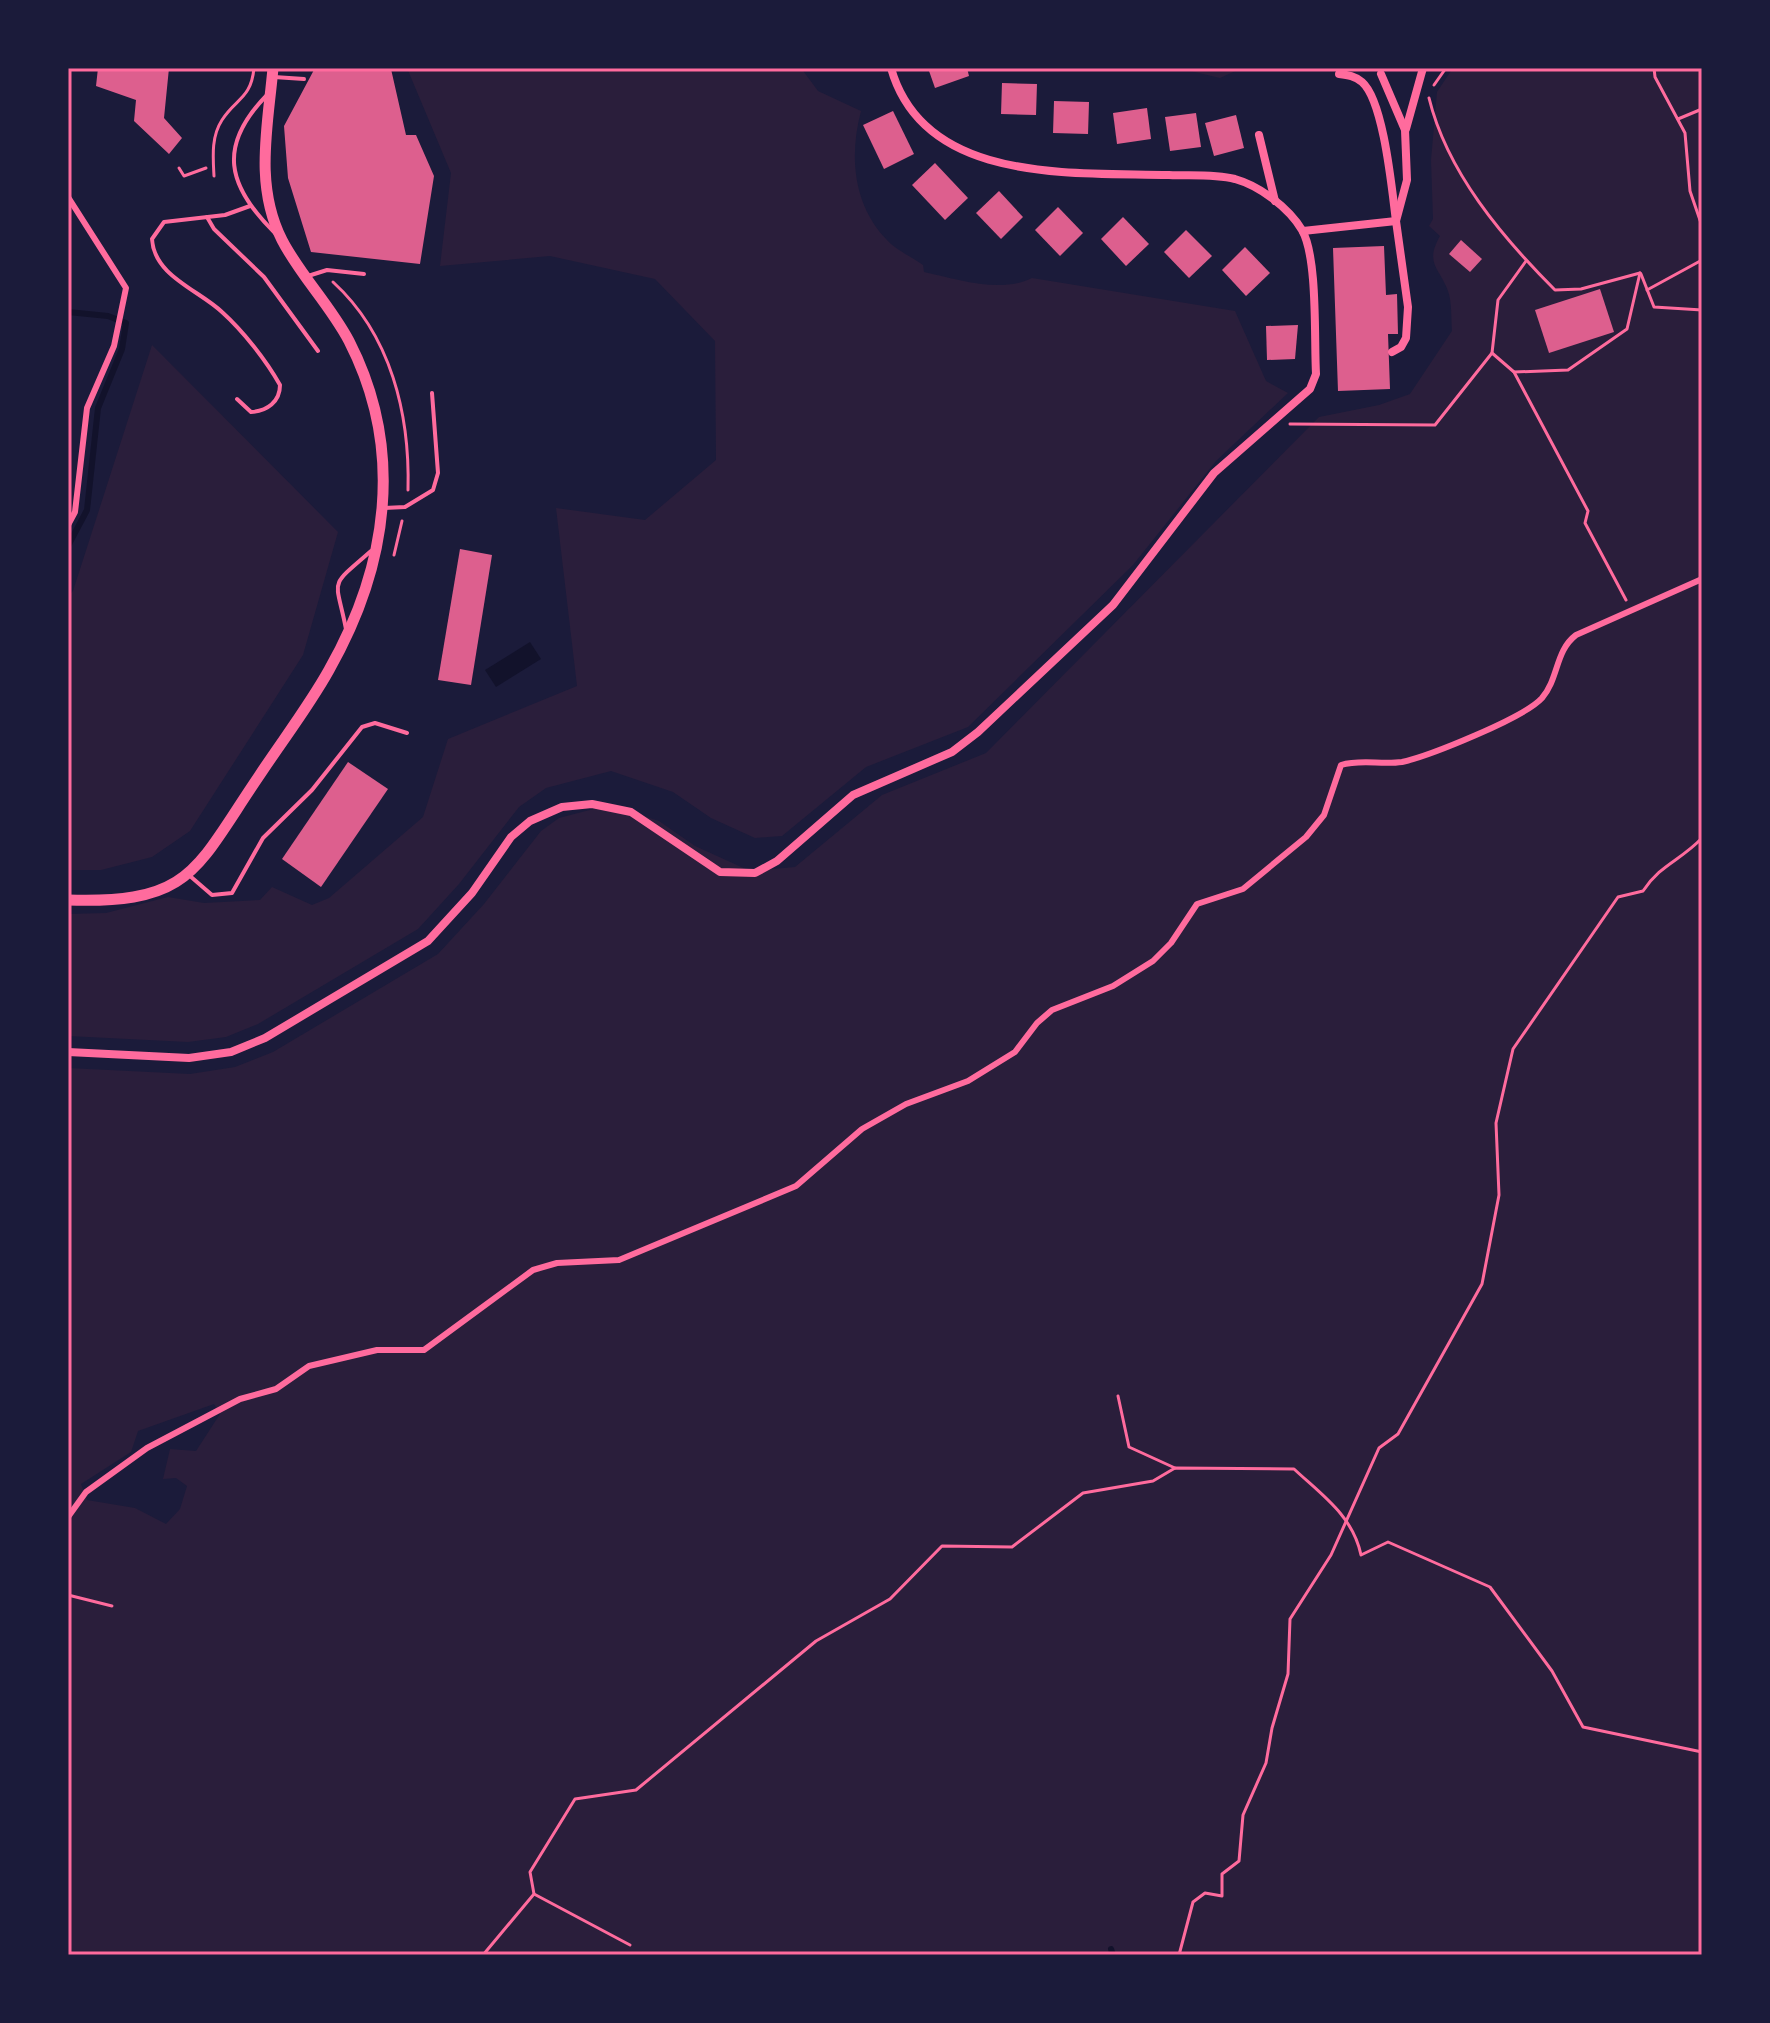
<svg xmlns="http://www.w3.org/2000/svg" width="1770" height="2023" viewBox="0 0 1770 2023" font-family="Overpass,sans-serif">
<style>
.green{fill:#2a1e3b;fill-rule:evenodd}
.water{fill:#12122b}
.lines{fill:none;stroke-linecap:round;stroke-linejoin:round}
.stream{stroke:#12122b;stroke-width:6}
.building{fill:#dd5f8e}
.path{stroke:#ff6b9d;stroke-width:3}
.service{stroke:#ff6b9d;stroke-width:4}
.pedestrian{stroke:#ff6b9d;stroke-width:6}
.minor{stroke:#ff6b9d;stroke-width:8}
.secondary{stroke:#ff6b9d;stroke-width:11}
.neatline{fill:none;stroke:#ff6b9d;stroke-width:3}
</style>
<rect width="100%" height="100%" fill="#1b1b3a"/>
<g class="green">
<path d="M407,68H801L818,91L861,111C849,156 853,205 887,240C896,250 912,257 923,265L924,272C957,279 1000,294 1032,278L1235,311L1266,381L1288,393L1216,461L1133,565L968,727L866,767L782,836L755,838L711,818L673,792L611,771L546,788L519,807L459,884L418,929L258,1024L226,1037L188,1042L68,1036V914L106,913L168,897L204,903L260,900L272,887L312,905L329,898L423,817L448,739L577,686L556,508L645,520L716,460L715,341L655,279L550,256L440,266L451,173Z"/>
<path d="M1178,68H1242L1220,78Z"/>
<path d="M1453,68H1702V1955H68V1068L190,1074L235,1067L273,1052L438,954L484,904L541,831L559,818L609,805L659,821L695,846L750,871L795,867L882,795L986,753L1319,417L1379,405L1410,394L1452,331C1451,318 1452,302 1448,291C1440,268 1424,264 1440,236L1429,226L1433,219L1431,160L1437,92ZM214,1404L220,1414L196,1451L170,1449L163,1479L176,1478L187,1486L180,1509L166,1524L135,1508L87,1500L81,1484L131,1452L138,1431Z"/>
<path d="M152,345L338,532L303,655L190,831L152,857L101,870H68V596L73,591Z"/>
</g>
<path class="water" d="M530,642L541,659L496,687L485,670Z"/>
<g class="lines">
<g class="stream">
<path d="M68,312L108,316L126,323L122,349L98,408L87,510L68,546"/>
<path d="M1111,1949L1113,1955"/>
</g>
</g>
<g class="building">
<path d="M98,68H169L164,118L182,138L169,154L134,121L136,100L96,86Z"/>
<path d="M315,68L391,69L406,135H416L434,176L420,264L311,252L288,178L284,126Z"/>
<path d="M928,68H967L969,76L935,88Z"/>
<path d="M1002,83L1037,84L1036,115L1001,114Z"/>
<path d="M1054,101L1089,102L1088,134L1053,133Z"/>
<path d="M1147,108L1151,139L1117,144L1113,113Z"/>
<path d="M893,111L914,154L884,169L863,125Z"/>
<path d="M1196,113L1201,147L1170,151L1165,117Z"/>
<path d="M1236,115L1244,148L1214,156L1205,123Z"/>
<path d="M935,163L968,198L945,220L912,185Z"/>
<path d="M999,191L1023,217L1001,239L976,213Z"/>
<path d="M1058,207L1083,233L1060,256L1035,230Z"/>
<path d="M1123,217L1149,244L1126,266L1101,239Z"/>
<path d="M1186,230L1212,256L1189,278L1164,252Z"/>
<path d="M1461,240L1482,259L1470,272L1449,254Z"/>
<path d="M1384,246L1386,295L1397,294L1398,334H1388L1390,389L1338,391L1333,248Z"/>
<path d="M1245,247L1270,273L1246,296L1222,270Z"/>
<path d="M1600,289L1614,332L1549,353L1535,310Z"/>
<path d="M1298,325L1295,359L1267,360L1266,326Z"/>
<path d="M460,549L492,555L471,685L438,680Z"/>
<path d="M348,762L388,789L321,887L282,859Z"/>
</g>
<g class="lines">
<g class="path">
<path d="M1654,68L1655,77L1685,133L1690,191L1702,226"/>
<path d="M1434,85L1446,68"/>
<path d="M1429,98C1447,172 1502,237 1555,290L1581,289L1640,273"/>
<path d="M1678,119L1702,109"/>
<path d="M179,168L184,176L206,168"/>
<path d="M214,176C213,157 211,137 222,120C236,98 251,99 254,68"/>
<path d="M1526,261L1498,300L1492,353L1514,372L1588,511L1585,523L1626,600"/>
<path d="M1641,274L1654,307L1702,310"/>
<path d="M333,282C391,335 410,414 408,490"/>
<path d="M1647,290L1702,260"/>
<path d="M1514,372L1568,370L1627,329L1640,273"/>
<path d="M1290,424L1435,425L1492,353"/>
<path d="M394,555L402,521"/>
<path d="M1118,1396L1129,1447L1175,1468"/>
<path d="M68,1595L112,1606"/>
<path d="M534,1894L630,1945"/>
<path d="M483,1955L534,1894L530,1872L575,1799L636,1790L816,1641L890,1599L942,1546L1012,1547L1083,1493L1153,1481L1175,1468L1294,1469C1322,1495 1353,1516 1361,1555L1388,1542L1490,1587L1552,1671L1583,1727L1702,1752"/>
<path d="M1179,1955L1193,1902L1205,1893L1222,1896V1874L1239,1861L1243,1815L1266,1763L1272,1728L1288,1674L1290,1619L1331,1555L1379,1448L1398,1434L1482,1284L1499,1195L1496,1123L1513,1049L1618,897L1643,891C1661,864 1680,861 1702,838"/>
</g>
<g class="service">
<path d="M274,77L304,79"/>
<path d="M267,95C217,146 227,186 275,233"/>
<path d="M207,217L214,229L264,277L318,351"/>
<path d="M308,276L327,270L364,274"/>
<path d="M237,399L251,412C267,411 280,402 280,385C266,360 243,331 222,312C199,290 154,276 152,239L164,222L225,215L250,206"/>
<path d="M384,508L405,507L433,490L438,473L432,393"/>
<path d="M346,629C336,577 327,589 371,551"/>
<path d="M190,876L212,895L232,893L263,838L312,790L362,727L375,723L407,733"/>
</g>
<g class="pedestrian">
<path d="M68,197L126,288L114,346L87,408L75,512L68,525"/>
<path d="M68,1517L86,1492L147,1448L240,1399L276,1389L309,1366L377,1350H424L533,1270L557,1263L619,1260L796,1186L862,1129L906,1104L968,1081L1015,1052L1037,1023L1052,1010L1113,986L1153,961L1171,943L1197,904L1243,889L1306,837L1324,815L1341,765C1361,759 1381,765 1402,762C1429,756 1524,718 1542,698C1559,678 1555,651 1576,635L1702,579"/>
</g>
<g class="minor">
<path d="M1381,74L1405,130L1407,180L1396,221L1408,307L1406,338L1401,347L1392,352"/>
<path d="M1406,129L1423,68"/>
<path d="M1259,135L1275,201"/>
<path d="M1303,231L1396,221C1392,191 1384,101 1362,82C1355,76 1348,75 1339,74"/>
<path d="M68,1052L189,1058L231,1052L265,1038L428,941L472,893L511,837L530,821L562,807L592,804L631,812L720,872L755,873L777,861L853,795L952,752L978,732L1113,605L1214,473L1310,389L1316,374C1314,339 1318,258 1302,230C1289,208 1260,186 1235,179C1214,174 1191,176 1169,175C1074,172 924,185 891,68"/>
</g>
<path class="secondary" d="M68,900C192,904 195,870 259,776C282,741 309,706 329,670C388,566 405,450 349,341C330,305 300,275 282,240C254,185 268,126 273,68"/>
</g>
<rect width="1770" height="2023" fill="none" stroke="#1b1b3a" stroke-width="140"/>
<rect x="70" y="70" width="1630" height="1883" class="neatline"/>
</svg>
